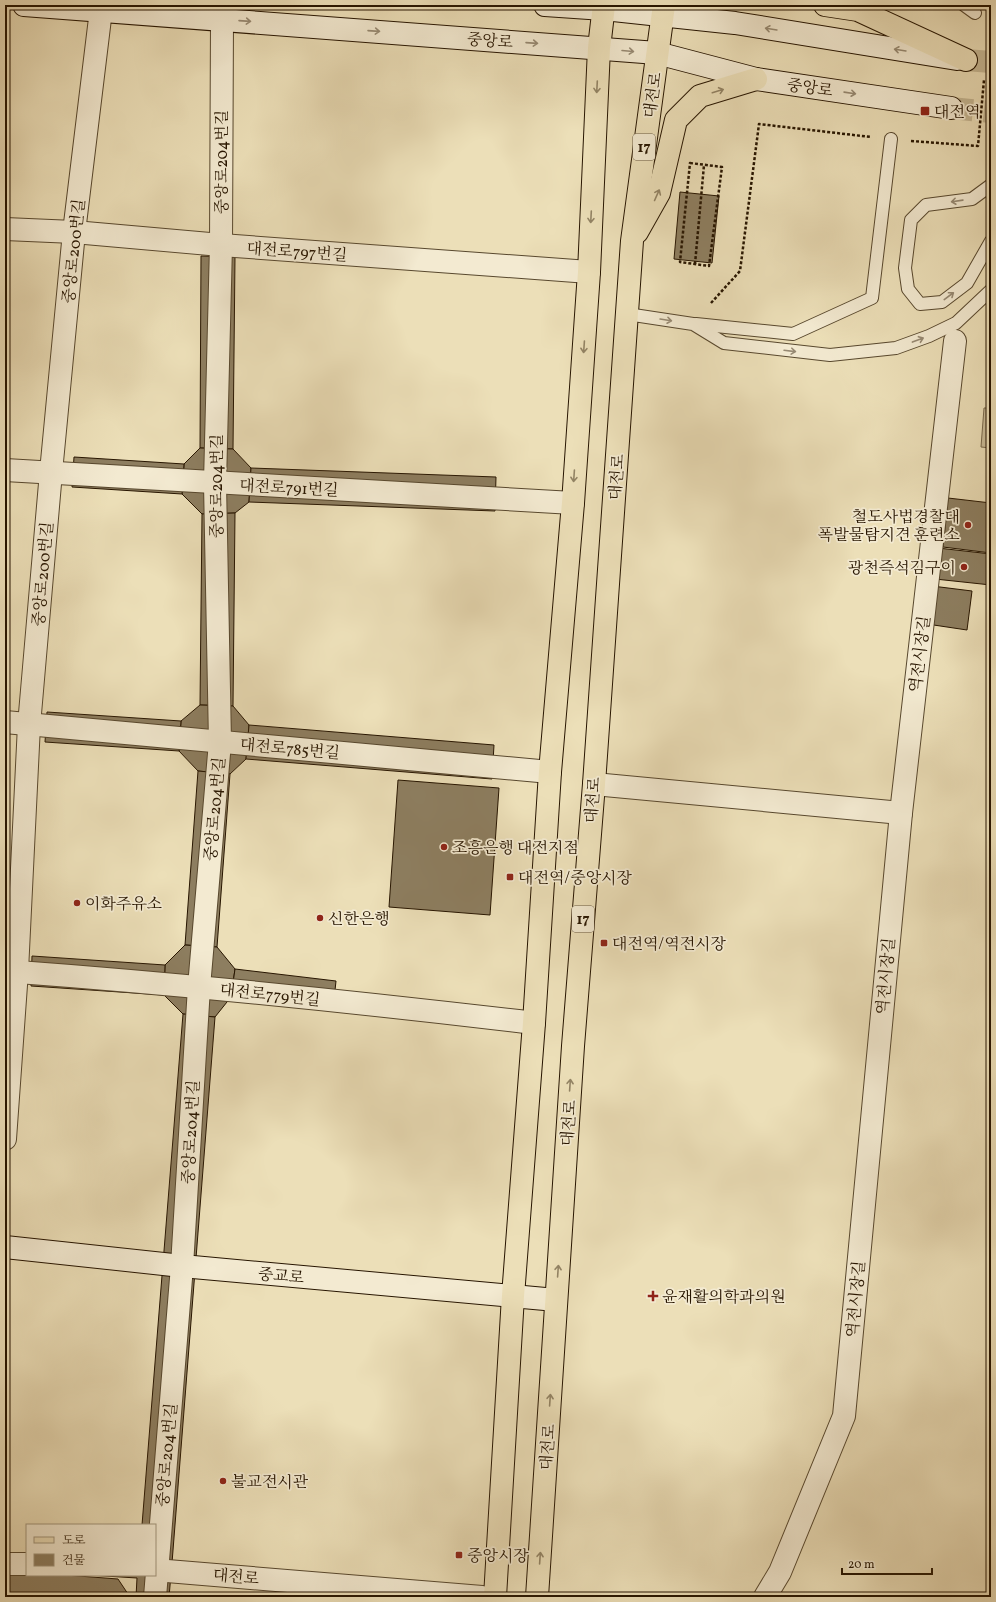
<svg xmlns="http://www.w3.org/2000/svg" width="996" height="1602" viewBox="0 0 996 1602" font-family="Vollkorn,'Noto Serif KR',serif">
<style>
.green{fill:#cbbd99;stroke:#79694c}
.building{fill:#8d7e60;stroke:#271500}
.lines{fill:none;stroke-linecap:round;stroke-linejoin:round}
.secondary-tunnel{stroke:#c5b793;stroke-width:22;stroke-dasharray:22 11;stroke-linecap:butt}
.lane-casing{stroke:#58482e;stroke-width:14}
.street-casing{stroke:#58482e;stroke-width:24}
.secondary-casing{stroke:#271500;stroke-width:24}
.primary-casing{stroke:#271500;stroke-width:24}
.path{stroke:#271500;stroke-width:2.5;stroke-dasharray:3 2;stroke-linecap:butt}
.lane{stroke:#f3ead1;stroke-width:12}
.street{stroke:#f3ead1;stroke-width:22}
.secondary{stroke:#f3ead1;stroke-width:22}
.primary{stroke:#ecdfb8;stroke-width:22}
.oneway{stroke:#978a73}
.oneway2{stroke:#938465}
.poi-dot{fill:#8f2418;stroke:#f3ead1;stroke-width:1.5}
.labels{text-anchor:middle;stroke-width:3.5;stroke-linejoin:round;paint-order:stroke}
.shield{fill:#f3ead1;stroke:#64553f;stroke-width:1}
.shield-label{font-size:15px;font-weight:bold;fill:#271500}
.street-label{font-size:16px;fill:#271500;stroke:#f3ead1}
.poi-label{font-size:16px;fill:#271500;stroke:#f3ead1;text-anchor:start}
</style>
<rect width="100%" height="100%" fill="#ecdfb8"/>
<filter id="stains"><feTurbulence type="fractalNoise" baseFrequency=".005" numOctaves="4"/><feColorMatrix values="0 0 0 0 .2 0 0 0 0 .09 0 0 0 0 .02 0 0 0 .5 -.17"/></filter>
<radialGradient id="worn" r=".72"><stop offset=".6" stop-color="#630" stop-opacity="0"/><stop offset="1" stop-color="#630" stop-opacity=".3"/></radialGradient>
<path class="green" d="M984,408H991V475L989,473L991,448L981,447Z"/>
<g class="building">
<path d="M680,192L719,196L712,263L674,259Z"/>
<path d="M201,256L235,257L233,449L200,448Z"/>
<path d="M200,448L233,449L251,468L249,502L235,513L202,514L182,494L184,464Z"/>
<path d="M74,457L184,464L182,494L72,487Z"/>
<path d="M251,468L496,477L495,511L249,502Z"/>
<path d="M948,498L991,503V553L943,547Z"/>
<path d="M235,513L233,706L200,705L202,514Z"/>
<path d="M938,548L991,554V585L935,579Z"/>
<path d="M932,586L972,591L967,630L927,624Z"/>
<path d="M200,705L233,706L249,725L246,759L230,774L198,771L179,751L181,721Z"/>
<path d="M47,712L181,721L179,751L45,742Z"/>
<path d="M249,725L494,745L492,779L246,759Z"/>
<path d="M198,771L230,774L217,947L185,945Z"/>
<path d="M398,780L499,788L490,915L389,907Z"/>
<path d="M185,945L217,947L235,969L231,997L215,1017L183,1014L164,995L165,965Z"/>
<path d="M32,956L165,965L164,995L31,986Z"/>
<path d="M235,969L336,981L333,1009L231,997Z"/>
<path d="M183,1014L215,1017L172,1563L169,1597H136L137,1578L89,1575H155V1525H142Z"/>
<path d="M5,1571L27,1575H65L118,1579L130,1597H5Z"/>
</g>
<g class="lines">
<g class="secondary-tunnel">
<path d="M966,60L991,62"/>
<path d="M951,108L991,112"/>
</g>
<defs>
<g id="lane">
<path d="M964,5L975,13"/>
<path d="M991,185L972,199L926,205L911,220L905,268L908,289L920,304L942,302L967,283L991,241"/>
<path d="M627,314L693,324L724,343L830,355L896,348L929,336L956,323L991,290"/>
<path d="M696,324L793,334L872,298L891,139"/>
</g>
<g id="street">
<path d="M5,229L74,232L221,245L589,272"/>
<path d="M5,470L573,503"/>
<path d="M5,722L550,772"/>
<path d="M594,784L901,813"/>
<path d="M5,971C182,984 358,1002 534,1023"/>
<path d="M5,1139L17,971L29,725L51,472L74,232L101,10"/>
<path d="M5,1564H27"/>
<path d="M155,1570L482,1597"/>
<path d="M155,1597L182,1266L199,987L220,742L215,483L221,245L222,20"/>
<path d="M765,1597L780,1572L844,1416L901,813L955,341"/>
</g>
<g id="secondary">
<path d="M24,5L657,53L756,79L951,108"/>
<path d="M545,5L604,9L735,23L957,59"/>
<path d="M5,1247L182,1266L556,1300"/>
</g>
<g id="primary">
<path d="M825,5L858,10L966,60"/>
<path d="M637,232L659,193L676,120L700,96L756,79"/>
<path d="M495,1597L513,1296L534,1023L550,772L573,503L589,272L599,48L604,5"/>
<path d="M537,1597L573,1046L594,784L632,241L664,5"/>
</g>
</defs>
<use href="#lane" class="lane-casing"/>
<use href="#street" class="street-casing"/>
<use href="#secondary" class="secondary-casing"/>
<use href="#primary" class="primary-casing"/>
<g class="path">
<path d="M988,45L990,30"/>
<path d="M911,141L978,146L984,80"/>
<path d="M690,163L722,167L709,266L680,262Z"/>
<path d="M695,264L704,165"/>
<path d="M711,303L740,271L759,124L871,137"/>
</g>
<use href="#lane" class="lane"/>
<use href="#street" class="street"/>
<use href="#secondary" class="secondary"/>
<use href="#primary" class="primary"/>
</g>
<defs><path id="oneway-shaft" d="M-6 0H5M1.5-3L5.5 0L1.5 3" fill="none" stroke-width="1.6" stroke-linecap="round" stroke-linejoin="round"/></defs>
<g class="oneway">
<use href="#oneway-shaft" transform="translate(245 21) rotate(4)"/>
<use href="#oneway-shaft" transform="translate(771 29) rotate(-171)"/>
<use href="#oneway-shaft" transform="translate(374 31) rotate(4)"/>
<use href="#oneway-shaft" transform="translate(532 43) rotate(4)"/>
<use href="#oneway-shaft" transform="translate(900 50) rotate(-171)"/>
<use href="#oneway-shaft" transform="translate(628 51) rotate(5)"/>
<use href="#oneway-shaft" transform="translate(850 93) rotate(8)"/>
<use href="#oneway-shaft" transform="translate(957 201) rotate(172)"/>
<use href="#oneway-shaft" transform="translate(949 296) rotate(-37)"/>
<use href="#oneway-shaft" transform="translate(666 320) rotate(9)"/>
<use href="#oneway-shaft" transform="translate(918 340) rotate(-20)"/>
<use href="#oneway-shaft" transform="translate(790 351) rotate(7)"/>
</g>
<g class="oneway2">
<use href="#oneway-shaft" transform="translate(597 87) rotate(93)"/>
<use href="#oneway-shaft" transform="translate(718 91) rotate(-17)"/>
<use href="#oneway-shaft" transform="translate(657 195) rotate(-66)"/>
<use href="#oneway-shaft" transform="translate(591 217) rotate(93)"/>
<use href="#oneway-shaft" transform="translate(584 347) rotate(94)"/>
<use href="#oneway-shaft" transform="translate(574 476) rotate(94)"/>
<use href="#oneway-shaft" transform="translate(570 1085) rotate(-86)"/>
<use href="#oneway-shaft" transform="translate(558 1271) rotate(-86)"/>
<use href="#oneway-shaft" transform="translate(550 1400) rotate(-86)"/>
<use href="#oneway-shaft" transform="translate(540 1558) rotate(-86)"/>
</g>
<g class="poi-dot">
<rect x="920" y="106" width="10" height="10" rx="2"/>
<circle cx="968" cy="525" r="4"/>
<circle cx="964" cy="567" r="4"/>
<circle cx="444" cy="847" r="4"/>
<rect x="506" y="873" width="8" height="8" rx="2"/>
<circle cx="77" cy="903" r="4"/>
<circle cx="320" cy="918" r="4"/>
<rect x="600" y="939" width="8" height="8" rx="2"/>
<path d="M651 1290h4v4h4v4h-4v4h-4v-4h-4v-4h4z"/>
<circle cx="223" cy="1481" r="4"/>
<rect x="455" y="1551" width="8" height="8" rx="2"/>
</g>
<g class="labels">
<g class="shield">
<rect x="633" y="134" width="22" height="26" rx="3"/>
<rect x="572" y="906" width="22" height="26" rx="3"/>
</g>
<g class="shield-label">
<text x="644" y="152">17</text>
<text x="583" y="924">17</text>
</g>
<g class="street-label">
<text transform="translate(490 40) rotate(4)" y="6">중앙로</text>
<text transform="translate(810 87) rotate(8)" y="6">중앙로</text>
<text transform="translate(652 95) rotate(-82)" y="6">대전로</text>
<text transform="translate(221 162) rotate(-90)" y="6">중앙로204번길</text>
<text transform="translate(73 251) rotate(-84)" y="6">중앙로200번길</text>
<text transform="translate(297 251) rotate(4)" y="6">대전로797번길</text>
<text transform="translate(616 477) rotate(-86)" y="6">대전로</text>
<text transform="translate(216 486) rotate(-90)" y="6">중앙로204번길</text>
<text transform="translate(289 487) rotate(3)" y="6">대전로791번길</text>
<text transform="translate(42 574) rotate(-85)" y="6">중앙로200번길</text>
<text transform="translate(919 654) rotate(-83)" y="6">역전시장길</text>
<text transform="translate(290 748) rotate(5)" y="6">대전로785번길</text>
<text transform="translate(592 800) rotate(-86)" y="6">대전로</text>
<text transform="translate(214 809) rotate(-85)" y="6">중앙로204번길</text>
<text transform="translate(885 976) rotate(-85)" y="6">역전시장길</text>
<text transform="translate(270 994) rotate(6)" y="6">대전로779번길</text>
<text transform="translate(568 1123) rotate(-86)" y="6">대전로</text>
<text transform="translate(190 1132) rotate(-87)" y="6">중앙로204번길</text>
<text transform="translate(281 1275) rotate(5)" y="6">중교로</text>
<text transform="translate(855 1299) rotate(-85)" y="6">역전시장길</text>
<text transform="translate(547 1447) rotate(-86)" y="6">대전로</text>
<text transform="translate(166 1455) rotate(-85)" y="6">중앙로204번길</text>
<text transform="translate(236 1576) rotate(5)" y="6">대전로</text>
</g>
<g class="poi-label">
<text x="934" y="117">대전역</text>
<text x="960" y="522" text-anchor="end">철도사법경찰대<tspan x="960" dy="18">폭발물탐지견 훈련소</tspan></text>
<text x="956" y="573" text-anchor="end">광천즉석김구이</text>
<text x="452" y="853">조흥은행 대전지점</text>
<text x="518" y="883">대전역/중앙시장</text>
<text x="85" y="909">이화주유소</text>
<text x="328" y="924">신한은행</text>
<text x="612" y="949">대전역/역전시장</text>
<text x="662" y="1302">윤재활의학과의원</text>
<text x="231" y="1487">불교전시관</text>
<text x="467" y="1561">중앙시장</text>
</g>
</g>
<rect width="996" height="1602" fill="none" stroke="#ecdfb8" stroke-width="20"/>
<rect x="6" y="6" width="984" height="1590" fill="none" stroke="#271500" stroke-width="2"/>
<rect x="10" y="10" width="976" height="1582" fill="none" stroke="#271500"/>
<rect x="26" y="1524" width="130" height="52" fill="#f3ead1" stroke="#a1957d"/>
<rect x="34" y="1537" width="20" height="6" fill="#ecdfb8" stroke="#a1957d"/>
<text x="62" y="1544" font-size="12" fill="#271500">도로</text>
<rect x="34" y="1554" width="20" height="12" fill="#8d7e60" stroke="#a1957d"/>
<text x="62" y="1564" font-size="12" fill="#271500">건물</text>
<path d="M842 1568v6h90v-6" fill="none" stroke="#271500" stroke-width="2"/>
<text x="848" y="1568" font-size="12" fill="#271500" stroke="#f3ead1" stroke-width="3" paint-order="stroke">20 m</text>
<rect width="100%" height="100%" filter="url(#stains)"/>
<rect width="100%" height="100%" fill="url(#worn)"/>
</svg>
